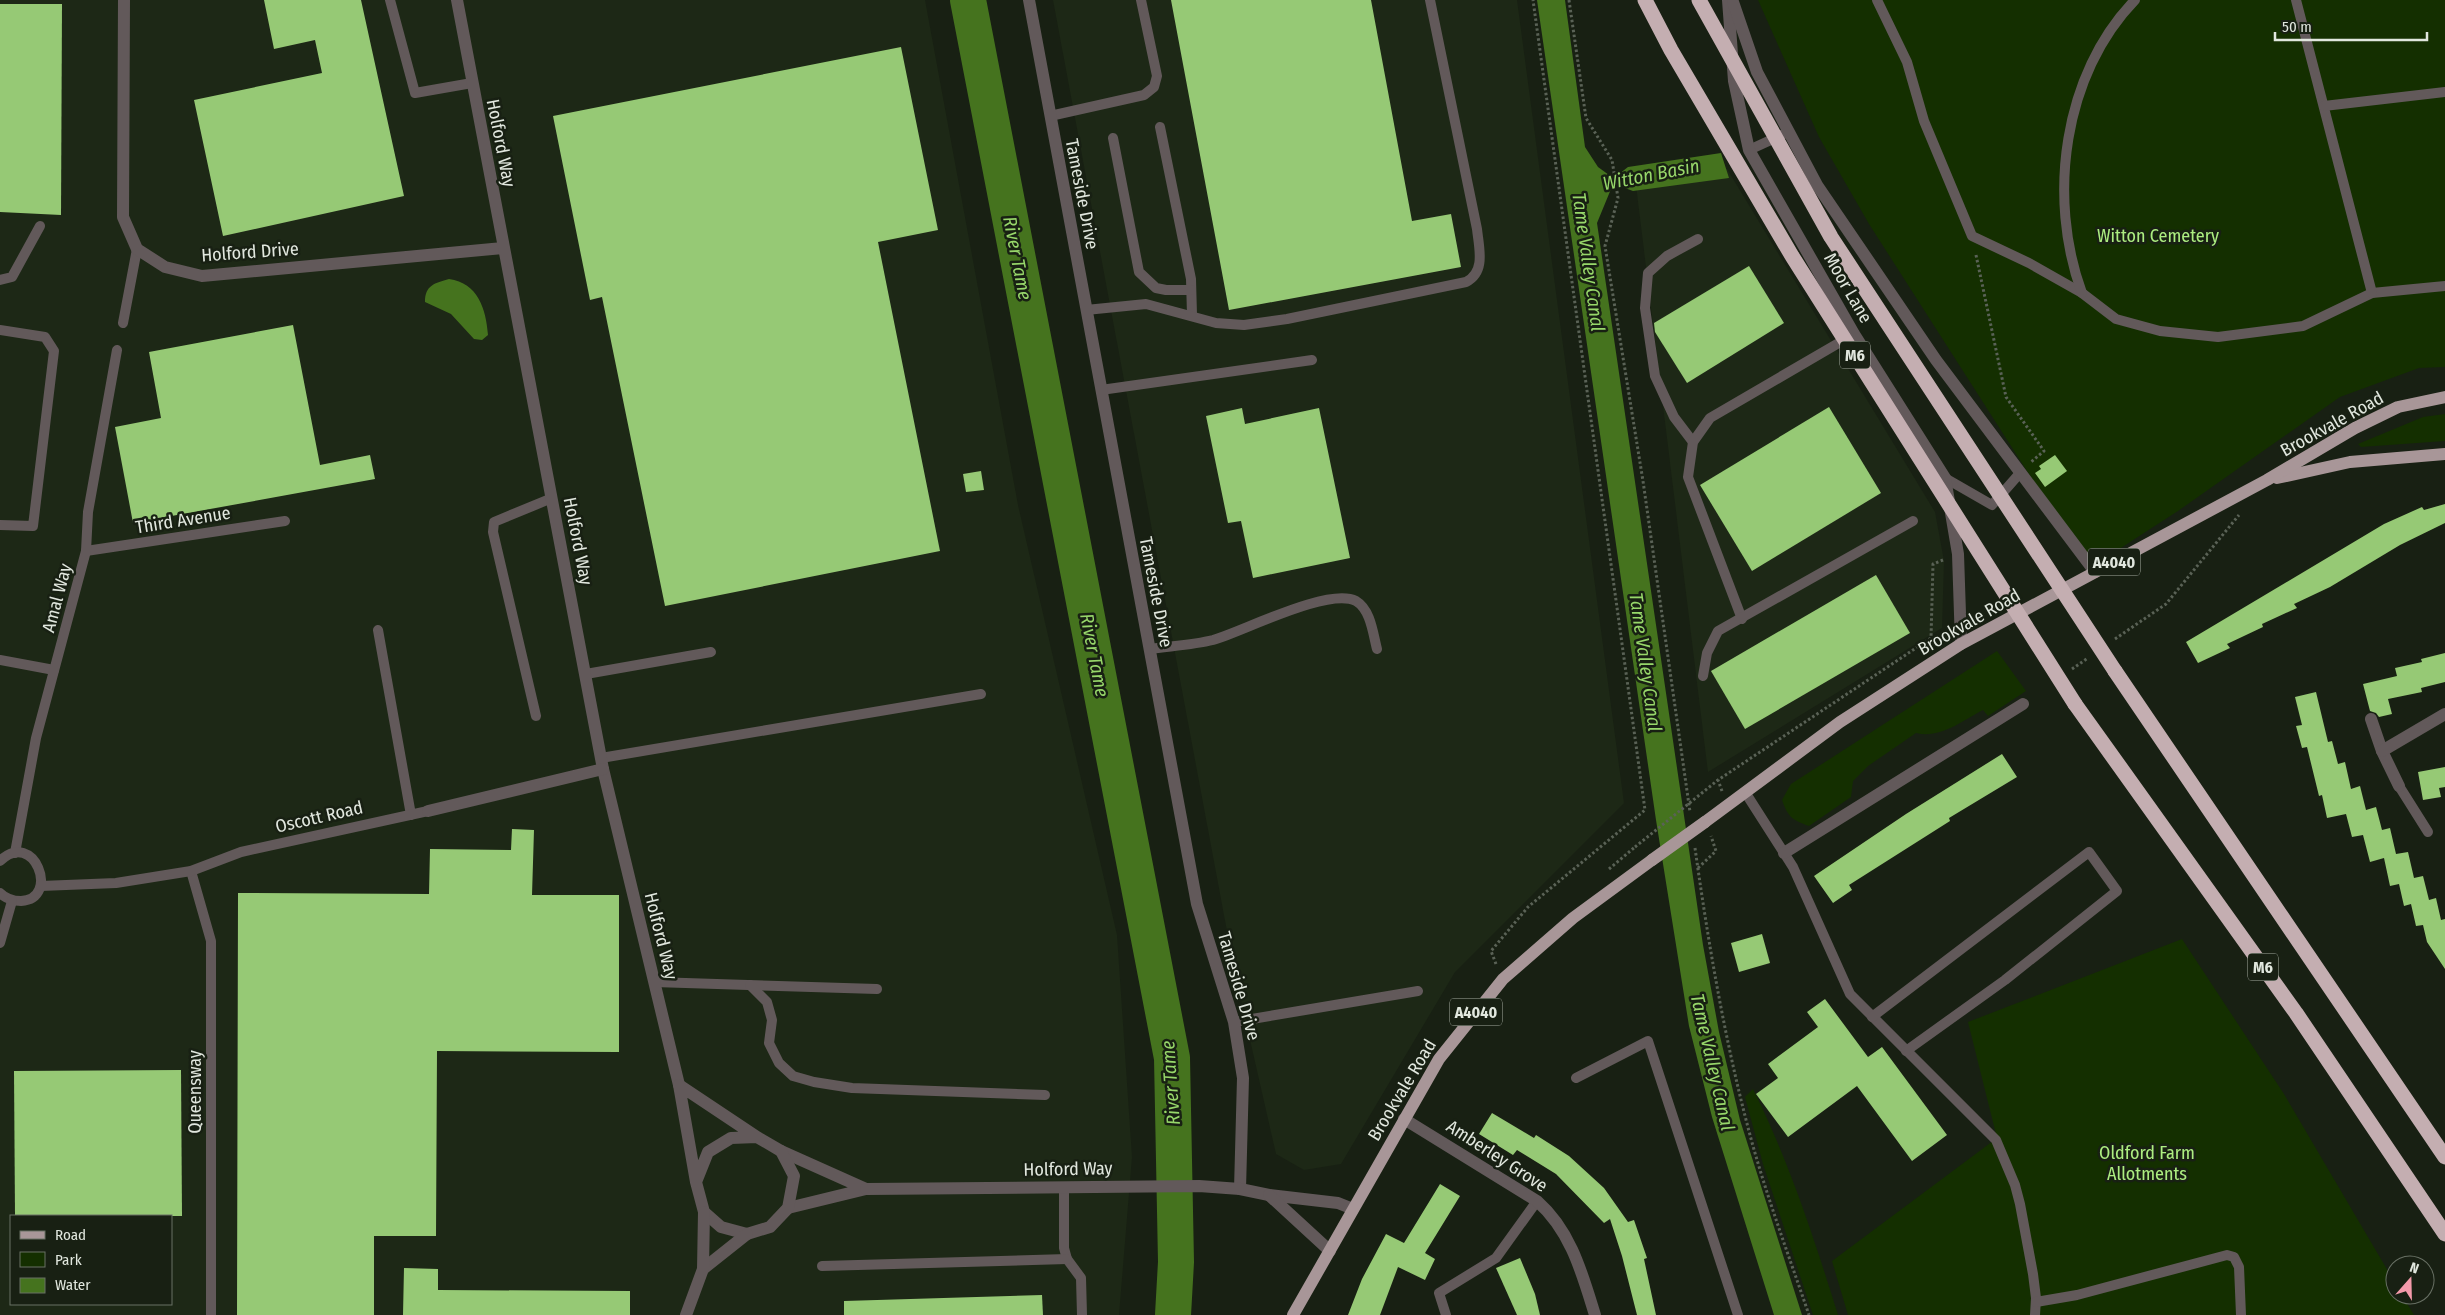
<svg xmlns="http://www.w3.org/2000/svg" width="2445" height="1315" viewBox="0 0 2445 1315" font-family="'Fira Sans Condensed',sans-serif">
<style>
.built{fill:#1d2816;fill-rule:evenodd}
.green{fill:#142f00}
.water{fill:#45731e}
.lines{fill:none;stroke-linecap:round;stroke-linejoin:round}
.river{stroke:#45731e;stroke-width:36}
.building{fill:#96c975}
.path{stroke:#5a6256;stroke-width:3;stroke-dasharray:2.5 2.5;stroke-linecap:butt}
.lane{stroke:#62595a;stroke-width:10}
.street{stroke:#62595a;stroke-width:12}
.primary{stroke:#a89698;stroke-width:12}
.highway{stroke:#c4aeb1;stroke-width:15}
.path-bridge{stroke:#5a6256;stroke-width:3;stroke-dasharray:2.5 2.5;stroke-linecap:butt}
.primary-bridge{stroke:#a89698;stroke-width:12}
.highway-bridge{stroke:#c4aeb1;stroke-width:15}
.labels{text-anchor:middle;stroke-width:5;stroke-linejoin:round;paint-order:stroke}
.shield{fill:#182013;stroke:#a5aba1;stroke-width:1}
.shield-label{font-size:16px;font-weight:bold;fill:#e1e7de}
.street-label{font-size:18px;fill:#e1e7de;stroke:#182013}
.park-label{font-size:18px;fill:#adee81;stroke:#182013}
.water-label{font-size:19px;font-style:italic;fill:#97d76a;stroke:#182013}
</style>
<rect width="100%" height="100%" fill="#182013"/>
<g class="built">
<path d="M0,0H925L1018,505L1117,935L1132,1157L1119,1315H0ZM11,1216H171V1304H11Z"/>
<path d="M1053,0H1517L1624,803L1455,972L1341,1164L1304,1170L1276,1154L1235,974Z"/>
<path d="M1727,169L1935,512L1944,561L1942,628L1708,772L1636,185Z"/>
</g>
<g class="green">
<path d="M1758,0H2445V367L2419,368L2340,397L2178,511L2096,564L2048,504L1869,224L1819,137Z"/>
<path d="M2445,414V441L2361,447L2358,444L2423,417Z"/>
<path d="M1997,651L2026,691L1988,716L1983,710C1962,721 1940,739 1916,733L1868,766L1853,781L1851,797L1809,826C1792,820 1788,817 1782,800L1791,784Z"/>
<path d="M2182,939L2284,1094L2395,1283V1295H2402L2414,1315H1848L1832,1261L1997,1138L1968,1022Z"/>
<path d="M1753,1089C1789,1161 1814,1238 1838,1315H1813L1763,1164L1745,1097Z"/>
</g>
<g class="water">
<path d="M1537,0H1565L1585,147L1598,167L1609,175L1619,174L1628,167L1721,153L1729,178L1633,191L1622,187L1611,189L1597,223L1703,945L1719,1032L1740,1120L1802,1315H1774L1712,1117L1689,1026L1656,820Z"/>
<path d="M449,279C478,283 486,309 488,335L482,340L474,339L451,314L425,302C425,285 435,283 449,279Z"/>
</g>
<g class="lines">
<path class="river" d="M968,0L1172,1058L1176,1262L1173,1315"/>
</g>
<g class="building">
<path d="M264,0H361L404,196L223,236L194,100L322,73L315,40L274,49Z"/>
<path d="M1171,0H1371L1412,221L1451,214L1461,267L1229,310Z"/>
<path d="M0,4H62L61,215L0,212Z"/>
<path d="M901,47L938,230L878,242L940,551L665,606L602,297L590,300L553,116Z"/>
<path d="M1749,266L1784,323L1687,383L1655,332L1654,323Z"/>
<path d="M293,325L320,465L370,455L375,479L133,523L115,427L161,418L149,352Z"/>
<path d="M1829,407L1881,493L1752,571L1700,485Z"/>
<path d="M1242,408L1245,424L1319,408L1350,558L1253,578L1241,521L1228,523L1206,416Z"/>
<path d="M2055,455L2067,471L2045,487L2035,473L2041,469L2039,466Z"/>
<path d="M981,471L984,490L966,492L963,474Z"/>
<path d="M2445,504V523L2400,545L2330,587L2294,604L2297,608L2262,624L2263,627L2227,644L2230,648L2198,663L2186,642L2384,524L2422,507L2424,510Z"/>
<path d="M1876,575L1910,633L1745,729L1711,671Z"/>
<path d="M2445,653V682L2421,688L2422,692L2388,699L2392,714L2379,717L2376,713L2370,711L2363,684L2397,676L2395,668L2422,662L2421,659Z"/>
<path d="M2316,692L2328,742L2332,741L2338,764L2345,762L2351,789L2360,786L2366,810L2376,807L2382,830L2390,828L2396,854L2408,852L2414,878L2423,876L2429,900L2436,898L2441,920L2445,919V969L2427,942L2423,925L2416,926L2411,904L2404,906L2399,884L2390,886L2384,858L2370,862L2363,835L2352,837L2346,814L2327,818L2322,795L2319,796L2307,747L2302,748L2296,726L2302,725L2295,697Z"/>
<path d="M2002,754L2017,777L1949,818L1950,821L1849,885L1852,890L1833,903L1814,876L1906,814Z"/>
<path d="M2445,767V787L2439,788L2441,797L2423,800L2418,772Z"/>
<path d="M512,829L534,830L532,895H619V1052L437,1051L436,1236H374V1315H237L238,893L429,894L430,849L511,850Z"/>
<path d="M1762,934L1770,963L1739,972L1731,943Z"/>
<path d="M1825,999L1868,1057L1882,1047L1947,1135L1912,1161L1857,1086L1788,1137L1756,1094L1778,1078L1768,1064L1818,1027L1807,1012Z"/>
<path d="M181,1070L182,1216H15L14,1071Z"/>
<path d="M1492,1113L1534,1138L1536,1135L1569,1156L1604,1188L1628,1222L1634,1220L1647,1258L1644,1259L1656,1315H1637L1622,1256L1610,1219L1604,1223L1556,1174L1517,1150L1513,1155L1479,1134Z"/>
<path d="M1440,1184L1460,1196L1425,1253L1435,1259L1425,1280L1398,1267L1380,1315H1348L1362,1279L1386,1234L1404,1243Z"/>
<path d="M1520,1258L1535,1294L1540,1315H1517L1496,1268Z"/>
<path d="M404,1268L438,1269V1290L630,1291V1315H403Z"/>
<path d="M1042,1295L1043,1315H844V1301Z"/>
</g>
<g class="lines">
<g class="path">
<path d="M1569,0L1586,118L1612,160L1618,198L1605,246L1643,481L1690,812"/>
<path d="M1976,255L2006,397L2044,451L2031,462"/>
<path d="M2115,639L2166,604L2239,515"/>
<path d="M2072,669L2088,658"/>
<path d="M1722,791L1718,780L1931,638L1933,564L1943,560"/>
<path d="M1695,848C1709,948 1726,1048 1753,1146C1769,1203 1790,1259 1809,1315"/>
<path d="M1698,868L1716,851L1711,836"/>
<path d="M1609,869L1635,847"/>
<path d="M1496,964L1491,951L1528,907L1645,810L1533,0"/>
</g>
<g class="lane">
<path d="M390,0L415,93L472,83"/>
<path d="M1877,0L1907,62L1924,121L1972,236L2029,263L2082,293L2116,319L2160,331L2218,337L2303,326L2372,293L2445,286"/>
<path d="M2296,0L2372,293"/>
<path d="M2324,106L2445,92"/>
<path d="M1050,116L1144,95L1154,87L1157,76L1141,0"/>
<path d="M1160,127L1191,279L1192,315"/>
<path d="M1113,138L1139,272L1156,288L1166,290H1191"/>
<path d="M1749,150L1788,132"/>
<path d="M0,280L12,277L40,226"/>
<path d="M2082,293C2047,198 2063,74 2135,0"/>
<path d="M1086,310L1146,304L1216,323L1244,325L1287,319L1466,282C1486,272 1479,248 1477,229L1430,0"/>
<path d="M123,323L137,249"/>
<path d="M0,330L45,337L54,351L33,526L0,525"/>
<path d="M1101,390L1312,360"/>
<path d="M1693,442L1674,417L1655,376L1645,308L1648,273L1667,256L1698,239"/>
<path d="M1945,478L1992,505L2020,473"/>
<path d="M86,551L285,521"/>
<path d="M1742,619L1688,477L1693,442L1710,418L1849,337"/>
<path d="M378,630L411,815"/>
<path d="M1149,649C1170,646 1193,645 1213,640C1244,631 1328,587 1356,601C1371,610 1373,634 1377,649"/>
<path d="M0,660L54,670"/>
<path d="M586,674L711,652"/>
<path d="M1703,676L1707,653L1718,631L1913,521"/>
<path d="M536,716L493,532L494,522L552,498"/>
<path d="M601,758L981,694"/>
<path d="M2399,786L2428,832"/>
<path d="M1745,792L1793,867L1850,994L1996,1140L2015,1185L2020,1204L2033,1274L2036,1298L2035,1315"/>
<path d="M15,853L36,738L86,551L88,512L117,350"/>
<path d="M0,861C34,828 61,899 21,901C13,901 6,899 0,893"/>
<path d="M191,871L211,941V1315"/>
<path d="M41,886L116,883L191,871L241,852L428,811"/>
<path d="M0,943L12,901"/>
<path d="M654,982L877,989"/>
<path d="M750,985L767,1002L772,1020L769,1043L779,1063L793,1076L814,1082L852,1088L1045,1095"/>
<path d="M1872,1017L2089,852L2117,891L2005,980L1906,1051"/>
<path d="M1234,1022L1418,991"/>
<path d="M1576,1078L1648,1041L1738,1315"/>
<path d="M1064,1187V1248L1067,1259L1081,1278L1082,1315"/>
<path d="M822,1266L1067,1259"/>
<path d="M2036,1302L2077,1295L2227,1255L2234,1257L2239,1267L2241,1315"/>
<path d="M1446,1315L1439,1293L1496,1258L1537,1201"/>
</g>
<g class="street">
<path d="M124,0L123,217L137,249L165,267L202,276L503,248"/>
<path d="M457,0L603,769L679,1085"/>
<path d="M1029,0L1197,904L1234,1022L1243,1078L1240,1189"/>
<path d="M1728,0L1734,81L1749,150L1854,334L1945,478L1958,554L1961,644"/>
<path d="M1733,2L1757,72L1817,185L1936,360L2095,572"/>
<path d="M2371,719L2382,751L2399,786"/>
<path d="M2382,751L2445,714"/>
<path d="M428,811L603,769"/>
<path d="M1784,853L2023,704"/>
<path d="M1404,1119L1537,1201C1571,1231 1582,1273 1595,1315"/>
<path d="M781,1151L866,1189L788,1208"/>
<path d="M696,1182L708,1152L731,1138L757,1137L781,1151L794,1176L788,1208L770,1227L747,1234L721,1227L704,1212L696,1182L679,1085L757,1137"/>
<path d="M866,1189L1199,1186L1240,1189L1269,1195L1338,1203L1353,1209"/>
<path d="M1269,1195L1330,1251"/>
<path d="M703,1269L747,1234"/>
<path d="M686,1315L703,1269L704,1212"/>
</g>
<g class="primary">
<path d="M2277,478L2350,462L2445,454"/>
<path d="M1705,822L1840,722L1961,644L2267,480L2355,428L2398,407L2445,397"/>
<path d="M1293,1315L1439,1059L1503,979L1573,918L1652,860"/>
</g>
<g class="highway">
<path d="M2115,671L2445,1157"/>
<path d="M2075,704L2296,1013L2445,1234"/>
</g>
<path class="path-bridge" d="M1635,847L1718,780"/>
<path class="primary-bridge" d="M1652,860L1705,822"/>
<g class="highway-bridge">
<path d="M1645,0L1671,50L1792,256L2075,704"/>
<path d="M1699,0L1831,237L2115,671"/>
</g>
</g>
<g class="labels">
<g class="shield">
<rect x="1840" y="341.5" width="30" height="27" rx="4"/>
<rect x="2088" y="548.5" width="52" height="27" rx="4"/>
<rect x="2248" y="953.5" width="30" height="27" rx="4"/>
<rect x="1450" y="998.5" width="52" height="27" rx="4"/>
</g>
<g class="shield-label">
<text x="1855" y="361">M6</text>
<text x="2114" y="568">A4040</text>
<text x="2263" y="973">M6</text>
<text x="1476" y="1018">A4040</text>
</g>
<g class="street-label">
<text transform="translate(501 143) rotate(79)" y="6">Holford Way</text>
<text transform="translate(1082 194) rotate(79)" y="6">Tameside Drive</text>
<text transform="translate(250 252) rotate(-4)" y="6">Holford Drive</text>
<text transform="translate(1848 288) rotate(60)" y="6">Moor Lane</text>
<text transform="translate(2332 424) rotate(-29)" y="6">Brookvale Road</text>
<text transform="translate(183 520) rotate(-9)" y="6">Third Avenue</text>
<text transform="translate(578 541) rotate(79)" y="6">Holford Way</text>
<text transform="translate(1156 592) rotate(79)" y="6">Tameside Drive</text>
<text transform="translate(57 598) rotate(-75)" y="6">Amal Way</text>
<text transform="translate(1969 622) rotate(-30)" y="6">Brookvale Road</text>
<text transform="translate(319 817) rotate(-13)" y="6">Oscott Road</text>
<text transform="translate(661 936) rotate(76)" y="6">Holford Way</text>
<text transform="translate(1239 986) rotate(74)" y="6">Tameside Drive</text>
<text transform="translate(1402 1090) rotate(-59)" y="6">Brookvale Road</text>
<text transform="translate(195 1092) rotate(-90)" y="6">Queensway</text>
<text transform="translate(1497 1156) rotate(33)" y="6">Amberley Grove</text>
<text transform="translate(1068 1169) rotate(-1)" y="6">Holford Way</text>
</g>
<g class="park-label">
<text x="2158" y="242">Witton Cemetery</text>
<text x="2147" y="1159">Oldford Farm<tspan x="2147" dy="21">Allotments</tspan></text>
</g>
<g class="water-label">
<text transform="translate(1651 174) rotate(-11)" y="7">Witton Basin</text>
<text transform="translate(1018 258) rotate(79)" y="7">River Tame</text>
<text transform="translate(1589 262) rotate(82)" y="7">Tame Valley Canal</text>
<text transform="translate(1095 655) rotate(79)" y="7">River Tame</text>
<text transform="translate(1646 662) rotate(82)" y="7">Tame Valley Canal</text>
<text transform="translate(1713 1062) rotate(77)" y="7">Tame Valley Canal</text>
<text transform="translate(1170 1083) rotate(-94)" y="7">River Tame</text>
</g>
</g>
<rect x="10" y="1215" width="162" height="90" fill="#182013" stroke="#687064"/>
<rect x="20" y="1231" width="25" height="8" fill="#a89698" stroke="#687064"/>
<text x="55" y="1240" font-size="15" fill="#e1e7de">Road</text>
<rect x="20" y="1252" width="25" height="15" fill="#142f00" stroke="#687064"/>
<text x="55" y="1265" font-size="15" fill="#e1e7de">Park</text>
<rect x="20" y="1278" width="25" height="15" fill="#45731e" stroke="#687064"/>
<text x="55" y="1290" font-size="15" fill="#e1e7de">Water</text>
<g transform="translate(2410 1280) rotate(20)"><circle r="24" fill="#182013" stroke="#687064"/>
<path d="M0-4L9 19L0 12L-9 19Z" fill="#f39aaa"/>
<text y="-8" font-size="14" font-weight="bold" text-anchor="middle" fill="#e1e7de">N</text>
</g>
<path d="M2275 32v8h152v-8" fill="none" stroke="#e1e7de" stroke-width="2.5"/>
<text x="2282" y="32" font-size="15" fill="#e1e7de" stroke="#182013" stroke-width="4" paint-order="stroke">50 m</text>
</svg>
